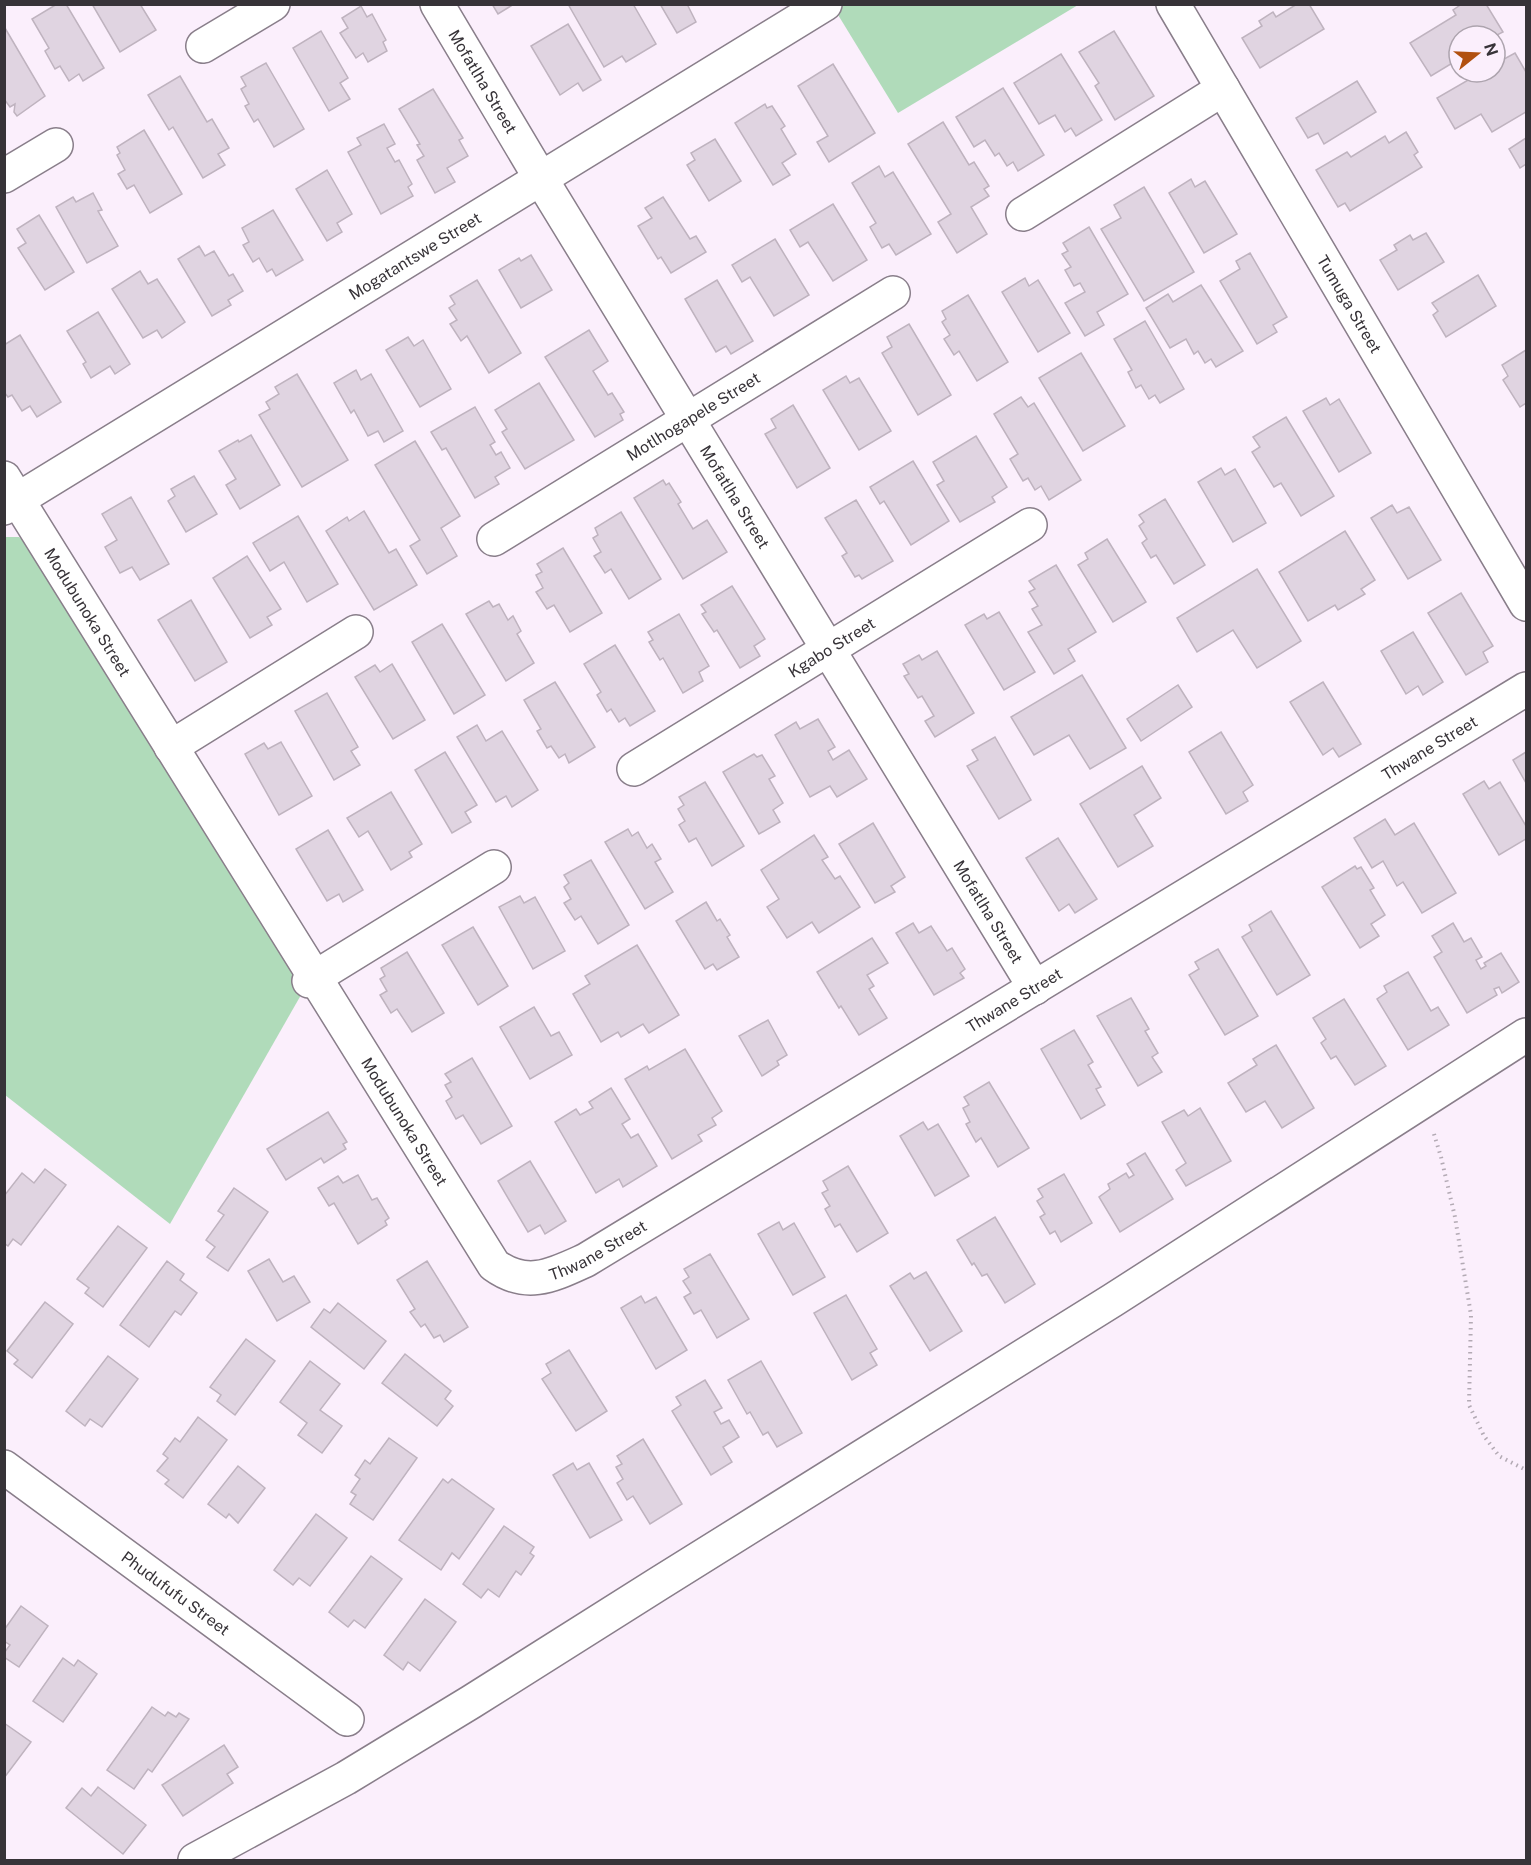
<svg xmlns="http://www.w3.org/2000/svg" width="1531" height="1865" viewBox="0 0 1531 1865" font-family="'Public Sans',sans-serif">
<style>
.green{fill:#b0dbba}
.building{fill:#e0d4e1;stroke:#bfb3bf;stroke-width:1.5}
.lines{fill:none;stroke-linecap:round;stroke-linejoin:round}
.minor-casing{stroke:#897e8a;stroke-width:36}
.path{stroke:#b3aab4;stroke-width:4;stroke-dasharray:1.5 4.5;stroke-linecap:butt}
.minor{stroke:#fff;stroke-width:33}
.labels{text-anchor:middle;stroke-width:4.5;stroke-linejoin:round;paint-order:stroke}
.street-label{font-size:16px;fill:#373338;stroke:#fbeffc}
</style>
<rect width="100%" height="100%" fill="#fbeffc"/>
<g class="green">
<path d="M832,5H1078L898,113Z"/>
<path d="M4,537H19L49,560L309,981L170,1224L5,1095Z"/>
</g>
<g class="building">
<path d="M57,4H66L104,68L83,81L79,74L69,81L60,66L55,69L45,51L49,48L32,19Z"/>
<path d="M92,4H140L156,30L120,52Z"/>
<path d="M492,4H514L498,14Z"/>
<path d="M568,4H633L656,44L626,62L622,56L604,67Z"/>
<path d="M660,4H687L696,22L677,33Z"/>
<path d="M1297,4H1309L1324,29L1260,68L1242,38L1262,26L1259,21L1273,12L1276,17Z"/>
<path d="M1462,4H1486L1503,32L1495,36H1459V59L1431,76L1410,43L1456,15L1453,10Z"/>
<path d="M361,6L367,17L372,14L386,40L383,42L387,51L368,62L363,53L356,58L340,33L348,28L342,18Z"/>
<path d="M568,24L601,80L583,91L578,83L560,95L531,46Z"/>
<path d="M5,28L45,96L17,116L14,112L15,104L10,107L4,99Z"/>
<path d="M321,31L348,78L340,83L350,99L329,111L293,48Z"/>
<path d="M1114,31L1154,96L1115,120L1095,86L1099,83L1079,52Z"/>
<path d="M1515,53L1526,72V112L1492,132L1481,114L1455,129L1437,98L1482,72H1495V64Z"/>
<path d="M1061,54L1102,120L1076,136L1071,128L1065,132L1055,115L1039,124L1014,83Z"/>
<path d="M266,63L304,129L274,147L258,119L254,122L245,106L249,104L241,89L246,86L241,77Z"/>
<path d="M833,64L875,133L829,162L817,142L828,136L798,86Z"/>
<path d="M180,76L207,122L212,119L229,148L218,154L225,165L203,178L173,127L169,130L148,95Z"/>
<path d="M1357,81L1376,112L1324,144L1318,133L1308,138L1296,118Z"/>
<path d="M1003,88L1044,155L1018,171L1013,162L1007,166L999,153L995,156L985,140L974,147L956,117Z"/>
<path d="M433,89L463,138L459,140L468,156L447,168L455,182L435,193L417,160L424,156L417,145L420,144L399,109Z"/>
<path d="M765,104L767,108L772,106L785,126L781,129L796,154L782,163L790,175L773,185L735,123Z"/>
<path d="M943,122L969,165L974,162L989,186L984,189L989,196L971,207L987,234L957,253L938,222L951,214L908,144Z"/>
<path d="M384,124L395,144L387,148L395,162L399,160L412,184L408,187L413,196L381,214L348,152L361,145L357,138Z"/>
<path d="M144,130L182,194L150,213L134,185L127,189L118,174L125,170L117,155L120,153L117,147Z"/>
<path d="M1406,132L1418,152L1414,155L1422,167L1350,211L1345,203L1338,207L1316,170L1347,152L1351,157L1385,136L1389,143Z"/>
<path d="M1526,138V164L1520,168L1509,149Z"/>
<path d="M715,139L741,181L709,201L687,165L695,160L691,153Z"/>
<path d="M879,166L885,177L893,172L931,234L896,255L889,244L882,248L870,227L876,223L852,183Z"/>
<path d="M327,170L352,214L337,223L342,232L327,241L296,189Z"/>
<path d="M1191,179L1195,187L1205,181L1237,234L1204,253L1169,193Z"/>
<path d="M1144,187L1194,272L1144,301L1101,229L1121,218L1114,205Z"/>
<path d="M93,193L102,210L98,211L118,246L87,263L56,207L73,197L76,202Z"/>
<path d="M663,197L690,239L696,236L706,252L671,273L661,257L658,259L638,226L652,218L645,208Z"/>
<path d="M833,204L867,260L833,281L808,242L800,247L790,230Z"/>
<path d="M273,210L303,260L276,276L272,269L267,272L259,258L253,262L243,245L249,242L242,228Z"/>
<path d="M39,215L74,272L45,290L18,248L26,243L17,229Z"/>
<path d="M1089,227L1128,294L1097,312L1104,325L1085,336L1065,303L1085,292L1080,283L1074,286L1065,270L1071,267L1062,254L1068,251L1063,243Z"/>
<path d="M1426,233L1444,262L1398,290L1380,260L1397,250L1394,245L1410,235L1413,240Z"/>
<path d="M775,239L809,295L774,316L750,277L742,282L732,265Z"/>
<path d="M199,246L205,256L214,251L229,276L233,274L243,291L228,300L231,305L212,316L178,259Z"/>
<path d="M1250,253L1287,317L1273,325L1277,332L1257,344L1220,281L1240,269L1236,261Z"/>
<path d="M531,255L552,290L521,308L499,270L519,258L521,261Z"/>
<path d="M140,271L148,284L157,279L185,322L162,338L157,330L143,338L112,289Z"/>
<path d="M1478,275L1496,306L1446,337L1433,315L1438,311L1432,303Z"/>
<path d="M1025,278L1029,286L1038,280L1070,333L1038,352L1002,292Z"/>
<path d="M477,280L521,353L489,373L467,336L461,341L450,324L457,320L449,308L455,304L450,296Z"/>
<path d="M717,280L753,341L731,354L726,346L716,352L685,299Z"/>
<path d="M1201,285L1243,351L1216,367L1211,359L1205,363L1198,351L1194,354L1186,339L1170,348L1146,308L1168,294L1173,302Z"/>
<path d="M968,295L1008,362L977,381L959,351L954,355L944,339L950,335L942,322L946,319L942,311Z"/>
<path d="M98,312L130,364L115,374L110,366L91,378L83,364L86,362L67,331Z"/>
<path d="M1145,321L1184,389L1160,403L1155,395L1149,399L1141,385L1136,388L1128,372L1132,370L1114,339Z"/>
<path d="M909,324L951,395L918,415L882,353L892,347L887,337Z"/>
<path d="M589,330L608,361L593,371L608,395L612,393L624,412L620,414L623,420L595,437L545,357Z"/>
<path d="M20,335L61,402L37,417L30,406L22,411L12,395L8,397L4,392V345Z"/>
<path d="M408,337L414,346L423,340L451,389L420,407L386,350Z"/>
<path d="M1526,350V403L1520,407L1503,380L1508,376L1502,365Z"/>
<path d="M1081,353L1125,426L1083,451L1039,378Z"/>
<path d="M356,370L361,380L371,374L403,431L384,442L378,431L368,436L354,410L351,413L334,383Z"/>
<path d="M297,374L348,460L302,487L259,415L270,409L266,402L279,394L275,387Z"/>
<path d="M846,376L850,383L859,378L891,431L859,450L823,390Z"/>
<path d="M539,383L574,440L525,469L502,432L507,429L495,410Z"/>
<path d="M1021,397L1028,407L1034,403L1081,480L1049,500L1041,486L1035,490L1028,478L1023,481L1010,459L1018,454L994,414Z"/>
<path d="M1326,398L1330,405L1339,399L1371,453L1339,472L1303,411Z"/>
<path d="M793,405L830,468L797,488L765,434L776,428L771,419Z"/>
<path d="M475,407L495,442L490,445L496,455L501,452L510,468L495,477L499,484L475,498L446,448L442,450L431,432Z"/>
<path d="M1286,417L1334,496L1301,516L1281,483L1274,487L1252,452L1260,447L1253,437Z"/>
<path d="M251,435L280,485L240,509L226,485L236,479L219,451L238,440L239,442Z"/>
<path d="M976,436L1007,487L992,497L995,502L960,522L937,485L944,481L933,462Z"/>
<path d="M415,441L460,516L441,528L457,556L427,574L410,546L420,540L375,465Z"/>
<path d="M913,461L949,521L911,545L884,501L880,504L870,487Z"/>
<path d="M1221,468L1225,475L1235,469L1266,523L1233,542L1198,482Z"/>
<path d="M194,476L217,514L186,532L168,501L175,496L171,489Z"/>
<path d="M663,480L666,485L669,483L681,502L678,504L693,529L707,520L727,552L683,579L634,498Z"/>
<path d="M131,497L169,564L140,580L132,567L120,573L105,547L117,540L102,514Z"/>
<path d="M1165,499L1205,565L1174,584L1156,555L1151,558L1142,543L1147,539L1139,526L1144,522L1139,515Z"/>
<path d="M856,500L893,561L862,579L859,575L855,577L842,556L847,553L825,518Z"/>
<path d="M1392,505L1397,513L1409,507L1441,560L1408,579L1371,518Z"/>
<path d="M364,511L389,553L396,549L417,585L374,610L326,531L347,517L349,521Z"/>
<path d="M621,512L661,579L629,599L611,569L605,573L594,556L601,552L593,538L598,535L595,528Z"/>
<path d="M298,516L338,584L307,602L284,562L270,571L253,543Z"/>
<path d="M1345,531L1375,580L1361,589L1365,594L1338,610L1335,605L1308,621L1279,572Z"/>
<path d="M1107,539L1146,602L1113,622L1078,565L1088,559L1085,553Z"/>
<path d="M563,548L602,613L570,632L554,605L547,609L536,592L543,588L536,575L542,572L537,564Z"/>
<path d="M247,556L281,609L267,617L272,625L250,638L213,578Z"/>
<path d="M1056,565L1096,632L1068,649L1075,661L1054,674L1028,632L1042,625L1032,609L1038,606L1029,592L1035,589L1029,581Z"/>
<path d="M1257,569L1301,641L1257,668L1233,630L1197,652L1177,618Z"/>
<path d="M732,586L765,639L754,646L760,656L740,668L717,630L714,632L702,614L706,612L701,605Z"/>
<path d="M1461,593L1493,646L1483,652L1488,662L1466,675L1428,613Z"/>
<path d="M191,600L227,662L195,681L158,620Z"/>
<path d="M489,601L493,607L499,604L508,620L513,616L521,631L517,634L534,663L506,681L466,614Z"/>
<path d="M999,612L1035,672L1004,690L965,625L984,614L987,619Z"/>
<path d="M679,614L709,666L699,672L703,681L683,693L663,658L660,660L649,642L653,640L648,632Z"/>
<path d="M442,624L485,695L454,714L412,642Z"/>
<path d="M1413,632L1443,682L1423,695L1418,686L1406,694L1381,651Z"/>
<path d="M615,645L655,711L630,726L625,718L619,722L611,709L607,712L597,695L601,692L584,664Z"/>
<path d="M937,651L974,713L935,737L925,721L934,716L922,696L918,698L904,676L909,674L903,664L919,655L922,660Z"/>
<path d="M392,664L425,720L393,739L355,677L375,665L380,672Z"/>
<path d="M1082,675L1126,748L1090,769L1069,735L1034,755L1011,717Z"/>
<path d="M555,682L595,747L569,763L565,754L559,758L551,746L547,748L537,731L541,729L524,700Z"/>
<path d="M1323,682L1361,744L1339,757L1333,748L1323,755L1290,702Z"/>
<path d="M1178,685L1192,707L1141,741L1127,719Z"/>
<path d="M327,693L358,747L351,751L360,765L334,780L295,711Z"/>
<path d="M818,719L835,747L828,751L833,760L849,750L867,779L837,797L830,786L810,797L775,735L796,722L800,729Z"/>
<path d="M477,725L486,741L502,731L538,790L512,807L506,796L496,802L457,737Z"/>
<path d="M1221,732L1253,785L1243,792L1248,801L1226,814L1189,752Z"/>
<path d="M995,737L1031,800L999,819L967,766L978,760L972,750Z"/>
<path d="M281,742L312,796L279,815L245,754L264,743L268,749Z"/>
<path d="M445,752L477,805L465,812L471,822L452,833L415,770Z"/>
<path d="M1526,752V783L1513,760Z"/>
<path d="M754,754L757,757L762,755L775,776L769,779L783,803L773,810L780,822L759,834L723,772Z"/>
<path d="M1142,766L1161,798L1134,815L1153,846L1118,867L1080,804Z"/>
<path d="M1484,781L1489,789L1500,782L1526,826V839L1499,855L1463,794Z"/>
<path d="M705,782L744,846L712,866L696,838L689,842L679,825L685,821L678,809L684,805L679,797Z"/>
<path d="M391,792L422,844L409,852L412,857L391,870L368,831L359,837L347,818Z"/>
<path d="M1385,819L1395,835L1414,823L1456,893L1422,913L1403,882L1397,886L1383,861L1372,868L1354,838Z"/>
<path d="M873,823L905,877L891,886L895,892L875,903L839,844Z"/>
<path d="M628,829L632,836L638,832L647,848L652,844L661,859L655,862L673,892L645,909L605,842Z"/>
<path d="M328,830L363,890L343,902L339,894L327,901L296,849Z"/>
<path d="M814,835L828,857L822,860L835,879L840,876L860,907L819,933L812,922L787,938L767,907L779,899L761,870Z"/>
<path d="M1058,838L1097,899L1075,913L1069,904L1059,911L1026,858Z"/>
<path d="M591,860L629,925L598,944L581,916L575,920L564,903L571,899L564,887L569,883L564,875Z"/>
<path d="M1355,866L1357,869L1361,867L1374,888L1370,890L1385,915L1371,924L1379,936L1360,948L1322,887Z"/>
<path d="M520,896L524,903L535,897L565,951L533,969L499,907Z"/>
<path d="M706,902L717,921L720,919L730,935L727,937L739,957L717,970L713,964L705,969L676,921Z"/>
<path d="M1271,911L1310,975L1277,995L1242,937L1252,931L1249,925Z"/>
<path d="M913,923L919,933L931,926L947,951L952,948L965,969L960,973L964,978L934,995L896,933Z"/>
<path d="M1453,923L1464,942L1471,938L1482,957L1476,960L1481,969L1486,966L1484,963L1501,953L1519,982L1502,993L1499,987L1494,989L1497,995L1467,1013L1434,957L1442,952L1432,936Z"/>
<path d="M473,927L508,986L478,1005L442,945Z"/>
<path d="M872,938L888,963L867,975L874,986L869,989L887,1018L859,1035L841,1006L839,1008L817,972Z"/>
<path d="M637,945L679,1015L649,1033L643,1024L621,1037L618,1032L601,1042L573,994L590,984L585,976Z"/>
<path d="M1218,949L1258,1016L1225,1035L1189,975L1199,969L1195,962Z"/>
<path d="M407,952L444,1013L412,1032L397,1009L391,1013L380,995L387,991L380,979L385,976L381,968Z"/>
<path d="M1408,972L1431,1011L1438,1007L1449,1025L1408,1050L1377,999L1387,992L1384,986Z"/>
<path d="M1131,998L1149,1029L1145,1031L1158,1053L1152,1057L1162,1072L1138,1086L1097,1016Z"/>
<path d="M1344,999L1386,1066L1355,1085L1336,1056L1331,1059L1321,1043L1326,1039L1313,1018Z"/>
<path d="M534,1007L551,1036L559,1032L572,1055L530,1079L500,1027Z"/>
<path d="M768,1020L787,1055L777,1061L779,1065L762,1076L739,1036Z"/>
<path d="M1074,1030L1093,1062L1088,1065L1101,1087L1096,1089L1105,1105L1081,1119L1041,1049Z"/>
<path d="M1276,1045L1314,1108L1282,1128L1265,1101L1246,1112L1228,1083L1257,1065L1253,1059Z"/>
<path d="M685,1049L722,1111L712,1118L716,1125L698,1135L702,1141L672,1159L625,1079L647,1066L649,1070Z"/>
<path d="M472,1058L512,1126L481,1144L463,1115L456,1119L446,1101L452,1097L445,1085L451,1082L445,1074Z"/>
<path d="M989,1082L1029,1148L998,1167L981,1138L976,1142L966,1124L970,1122L963,1108L969,1105L964,1097Z"/>
<path d="M611,1088L630,1119L622,1124L631,1138L638,1134L657,1166L623,1187L619,1179L596,1193L555,1122L576,1109L580,1115L593,1108L589,1102Z"/>
<path d="M1200,1108L1231,1161L1186,1186L1176,1170L1186,1163L1162,1122L1184,1110L1188,1116Z"/>
<path d="M328,1112L347,1142L343,1144L346,1149L324,1163L321,1158L286,1180L267,1149Z"/>
<path d="M923,1122L928,1130L938,1124L969,1176L935,1196L900,1136Z"/>
<path d="M1145,1153L1173,1199L1120,1232L1099,1197L1110,1189L1108,1184L1126,1173L1129,1178L1134,1175L1127,1164Z"/>
<path d="M530,1161L566,1221L545,1234L540,1225L528,1232L498,1181Z"/>
<path d="M848,1166L888,1233L857,1252L840,1224L835,1227L825,1209L830,1206L822,1193L828,1190L823,1181Z"/>
<path d="M45,1169L66,1185L21,1245L13,1239L8,1246L4,1243V1196L22,1173L34,1183Z"/>
<path d="M1064,1174L1092,1223L1061,1242L1055,1231L1050,1234L1040,1217L1045,1214L1037,1201L1043,1197L1038,1189Z"/>
<path d="M358,1175L372,1200L377,1198L389,1218L385,1221L387,1225L358,1244L334,1203L329,1206L318,1188L338,1176L343,1183Z"/>
<path d="M234,1188L268,1212L228,1271L207,1257L215,1247L206,1240L224,1215L218,1211Z"/>
<path d="M995,1217L1035,1284L1005,1303L987,1274L982,1276L974,1263L972,1265L957,1240Z"/>
<path d="M779,1222L783,1230L794,1223L825,1277L793,1295L758,1234Z"/>
<path d="M118,1226L147,1248L103,1307L85,1293L89,1288L77,1279Z"/>
<path d="M710,1254L749,1319L717,1338L701,1310L694,1314L684,1297L691,1293L683,1281L689,1277L684,1269Z"/>
<path d="M269,1259L283,1282L294,1276L310,1302L277,1321L248,1271Z"/>
<path d="M167,1261L184,1274L180,1280L197,1293L181,1315L175,1311L149,1347L120,1325Z"/>
<path d="M427,1261L468,1327L444,1342L440,1335L434,1338L425,1324L421,1327L410,1312L415,1309L397,1280Z"/>
<path d="M926,1272L962,1331L930,1351L890,1286L910,1273L914,1279Z"/>
<path d="M846,1295L877,1349L870,1353L877,1365L852,1380L814,1313Z"/>
<path d="M641,1296L645,1303L656,1297L687,1350L656,1369L621,1308Z"/>
<path d="M45,1302L73,1324L32,1378L14,1364L18,1360L7,1351Z"/>
<path d="M338,1303L386,1341L364,1369L311,1327L324,1309L330,1313Z"/>
<path d="M246,1339L275,1361L235,1415L217,1401L221,1395L210,1387Z"/>
<path d="M569,1350L607,1411L576,1431L542,1379L551,1373L546,1364Z"/>
<path d="M405,1354L451,1391L445,1399L453,1406L437,1426L382,1383Z"/>
<path d="M108,1356L138,1379L102,1427L90,1419L85,1426L66,1411Z"/>
<path d="M310,1361L340,1384L320,1410L342,1426L322,1453L298,1435L307,1423L280,1402Z"/>
<path d="M761,1361L802,1433L777,1447L768,1432L763,1435L750,1412L747,1414L728,1380Z"/>
<path d="M705,1380L722,1408L714,1412L721,1424L729,1420L739,1437L723,1447L732,1462L711,1475L672,1411L681,1405L676,1397Z"/>
<path d="M198,1417L227,1440L183,1498L165,1484L169,1480L157,1471L168,1458L163,1454L175,1438L180,1442Z"/>
<path d="M389,1438L417,1458L373,1520L350,1504L356,1495L351,1492L360,1479L355,1475L365,1460L370,1464Z"/>
<path d="M643,1439L682,1504L650,1524L633,1496L627,1500L617,1483L623,1479L616,1467L622,1464L617,1456Z"/>
<path d="M573,1463L577,1470L589,1463L622,1520L590,1538L553,1475Z"/>
<path d="M238,1466L265,1488L238,1523L229,1514L226,1518L208,1504Z"/>
<path d="M443,1479L448,1483L452,1479L494,1509L459,1559L452,1553L441,1570L399,1540Z"/>
<path d="M316,1514L347,1538L310,1586L299,1578L293,1585L274,1570Z"/>
<path d="M504,1526L534,1547L530,1553L534,1556L521,1575L516,1571L499,1597L488,1589L481,1598L463,1584Z"/>
<path d="M371,1556L402,1579L365,1628L354,1620L348,1627L329,1612Z"/>
<path d="M425,1599L456,1622L420,1671L408,1662L403,1670L384,1655Z"/>
<path d="M21,1606L48,1626L19,1667L4,1657V1653L10,1645L4,1641V1630Z"/>
<path d="M63,1658L74,1666L78,1660L97,1674L63,1722L33,1701Z"/>
<path d="M152,1707L165,1716L168,1712L176,1717L179,1713L189,1719L152,1772L148,1769L134,1789L107,1770Z"/>
<path d="M4,1723L31,1742L4,1778Z"/>
<path d="M224,1745L238,1767L227,1774L233,1783L183,1816L162,1785Z"/>
<path d="M98,1787L146,1825L123,1854L66,1808L82,1788L91,1796Z"/>
</g>
<g class="lines">
<defs>
<g id="minor">
<path id="s1" d="M437,4L541,179L1035,988"/>
<path id="s2" d="M1173,4L1526,604"/>
<path d="M203,46L273,4"/>
<path d="M4,176L56,145"/>
<path d="M1023,214L1223,89"/>
<path id="s3" d="M4,478L494,1265C527,1289 553,1275 586,1260L1526,689"/>
<path id="s4" d="M4,508L825,4"/>
<path id="s5" d="M494,539L893,293"/>
<path d="M171,747L356,632"/>
<path id="s6" d="M634,769L1030,525"/>
<path d="M309,981L494,867"/>
<path id="s7" d="M4,1467L347,1719"/>
<path d="M195,1860L346,1778L471,1702L658,1584L1113,1300L1526,1035"/>
</g>
</defs>
<use href="#minor" class="minor-casing"/>
<path class="path" d="M1434,1134L1441,1157L1455,1217L1471,1315L1469,1405L1484,1436L1499,1456L1526,1470"/>
<use href="#minor" class="minor"/>
</g>
<g class="labels">
<g class="street-label">
<text dy="6" stroke="none"><textPath href="#s1" startOffset="90">Mofatlha Street</textPath></text>
<text dy="6" stroke="none"><textPath href="#s4" startOffset="482">Mogatantswe Street</textPath></text>
<text dy="6" stroke="none"><textPath href="#s2" startOffset="348">Tumuga Street</textPath></text>
<text dy="6" stroke="none"><textPath href="#s5" startOffset="234">Motlhogapele Street</textPath></text>
<text dy="6" stroke="none"><textPath href="#s1" startOffset="576">Mofatlha Street</textPath></text>
<text dy="6" stroke="none"><textPath href="#s3" startOffset="158">Modubunoka Street</textPath></text>
<text dy="6" stroke="none"><textPath href="#s6" startOffset="232">Kgabo Street</textPath></text>
<text dy="6" stroke="none"><textPath href="#s3" startOffset="2012">Thwane Street</textPath></text>
<text dy="6" stroke="none"><textPath href="#s1" startOffset="1062">Mofatlha Street</textPath></text>
<text dy="6" stroke="none"><textPath href="#s3" startOffset="1526">Thwane Street</textPath></text>
<text dy="6" stroke="none"><textPath href="#s3" startOffset="758">Modubunoka Street</textPath></text>
<text dy="6" stroke="none"><textPath href="#s3" startOffset="1040">Thwane Street</textPath></text>
<text dy="6" stroke="none"><textPath href="#s7" startOffset="213">Phudufufu Street</textPath></text>
</g>
</g>
<rect width="1531" height="1865" fill="none" stroke="#373338" stroke-width="12"/>
<g transform="translate(1477 54) rotate(72)"><circle r="28" fill="#fbeffc" stroke="#ada4ae" stroke-width="1.5"/>
<path d="M0-4.5L10 22L0 15L-10 22Z" fill="#b1500f"/>
<text y="-9" font-size="16" font-weight="bold" text-anchor="middle" fill="#373338">N</text>
</g>
</svg>
